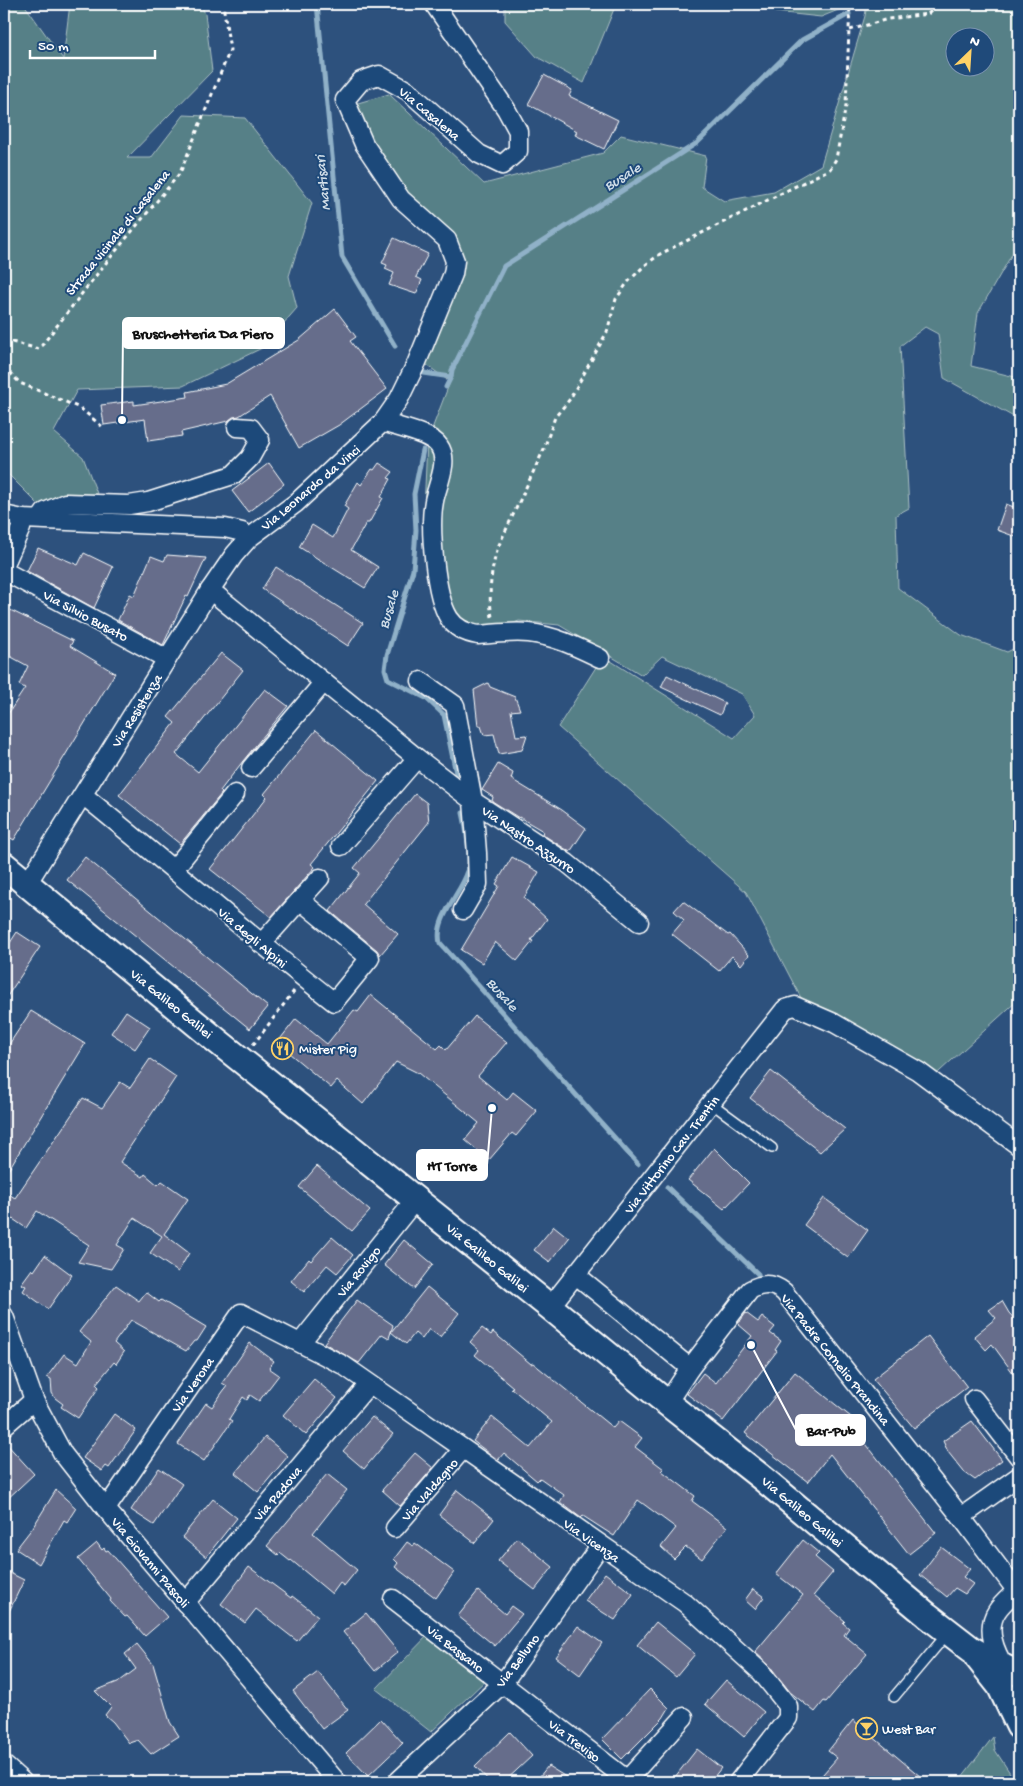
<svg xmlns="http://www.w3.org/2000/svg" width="1023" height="1786" viewBox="0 0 1023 1786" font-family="'Gochi Hand',sans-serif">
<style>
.green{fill:#578087;stroke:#abc0c3;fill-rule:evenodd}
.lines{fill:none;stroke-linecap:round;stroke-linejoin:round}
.stream{stroke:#90b1c8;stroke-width:5}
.building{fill:#666d8b;stroke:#fff}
.lane-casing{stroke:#fff;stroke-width:12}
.street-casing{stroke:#fff;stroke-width:21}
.secondary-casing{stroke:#fff;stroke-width:29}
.path{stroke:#fff;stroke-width:3;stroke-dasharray:4 4;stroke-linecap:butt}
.lane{stroke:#1f4a7a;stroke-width:9}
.street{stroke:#1f4a7a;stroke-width:18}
.secondary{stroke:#1f4a7a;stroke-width:25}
.labels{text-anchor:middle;stroke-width:4;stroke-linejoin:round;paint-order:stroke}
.street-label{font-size:14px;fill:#fff;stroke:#1f4a7a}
.poi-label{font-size:14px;fill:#fff;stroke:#1f4a7a;text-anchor:start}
.water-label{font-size:15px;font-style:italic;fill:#d1dee8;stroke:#1f4a7a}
.leader{fill:none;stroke:#fff;stroke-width:2}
.callout-dot{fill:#fff;stroke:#1f4a7a;stroke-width:2}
.callout{fill:#fff;stroke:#fff;stroke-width:2}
.callout-label{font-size:15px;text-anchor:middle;font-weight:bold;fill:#111}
</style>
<rect width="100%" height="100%" fill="#2d517d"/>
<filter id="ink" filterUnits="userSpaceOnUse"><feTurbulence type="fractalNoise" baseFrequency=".02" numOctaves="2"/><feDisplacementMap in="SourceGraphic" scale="10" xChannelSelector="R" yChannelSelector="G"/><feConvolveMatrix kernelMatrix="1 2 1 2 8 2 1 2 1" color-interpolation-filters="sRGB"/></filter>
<g filter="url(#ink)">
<g class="green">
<path d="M4,4H24L63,59L70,4H201L205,14L212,71L127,158H151L184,115L245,118L312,203L289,276L297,308L262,348L183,386L77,390L54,432L83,457L98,496L44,510L4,470Z"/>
<path d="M505,4H616L584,83L537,57L505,21Z"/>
<path d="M766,4H853L821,17L775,12Z"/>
<path d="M867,4H1019V242L978,313L971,366L1019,378V420L944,378L938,334L925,327L900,346L909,508L896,515L898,588L961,635L1007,652L1019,646V999L929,1081L801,998L746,892L558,727L603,656L734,738L755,715L742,694L662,656L642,675L559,625L519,621L471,640L448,628L423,533L427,442L450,382L420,360L462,268L366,149L351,105L389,94L484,184L603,153L621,135L706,156L702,187L724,201L774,192L821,165L865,16ZM956,38H986V68H956Z"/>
<path d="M430,1633L488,1678L431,1732L376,1689Z"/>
<path d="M993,1737L995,1750L1010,1773L1007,1782H958Z"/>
</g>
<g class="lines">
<g class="stream">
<path d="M317,4L342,257L395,346"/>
<path d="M864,7L879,4"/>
<path d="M424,373L451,377"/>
<path d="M446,387L451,377L452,370L504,266L697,143L802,40L849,14"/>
<path d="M423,450L414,494L416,530L413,570L387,655L385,669L388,679L426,698L444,715L456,773"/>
<path d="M463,813C466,825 471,860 468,871C461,894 434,918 440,943L638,1164"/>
<path d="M667,1187L758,1274"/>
</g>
</g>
<g class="building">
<path d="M544,75L572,90L569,96L618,120L604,149L575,135L577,131L528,104Z"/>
<path d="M394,238L428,254L416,277L422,280L416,294L389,285L394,273L385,269L387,265L382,263Z"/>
<path d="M335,309L356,337L350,341L387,389L339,425L299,448L270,396L239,416L233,417L228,421L181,432L182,436L148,441L145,419L104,425L101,405L134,401V405L188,397L187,392L226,384L299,340Z"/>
<path d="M269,463L284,484L248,512L232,491Z"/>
<path d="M379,463L393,472L388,478L391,479L381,497L383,498L369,523H366L351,550L378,567L365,588L299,547L312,525L333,538L348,509L344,506L358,482L361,485L372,469L374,470Z"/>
<path d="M1006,504L1019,509V538L997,530Z"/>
<path d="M38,548L78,565L84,553L113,567L94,608L27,571Z"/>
<path d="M167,555L206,558L188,597L186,596L163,645L118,620L130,594L134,596L151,556L164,561Z"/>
<path d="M276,567L363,623L348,646L262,589Z"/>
<path d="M4,607L73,641L70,646L115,673L14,840L4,834V720L25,688L19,685L28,666L4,653Z"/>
<path d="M221,653L243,670L176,754L198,772L265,689L288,706L243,761L220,791L222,793L180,844L119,795L175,723L168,717Z"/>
<path d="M667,675L725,703L720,715L661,687Z"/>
<path d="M488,683L490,687L515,697L520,710L511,711L516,736L527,735L522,750L499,754L494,734L484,735L481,726H478L474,690Z"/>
<path d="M316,730L378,781L311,864L315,867L271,917L210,869L267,797L264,794Z"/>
<path d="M498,764L513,773L511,779L562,810L586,828L570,852L542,834L543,831L519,817V818L492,801L493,797L482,790Z"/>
<path d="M415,794L427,803L429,822L363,904L398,934L380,955L377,950L330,911L360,873L354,868Z"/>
<path d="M85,857L268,1007L250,1029L67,880Z"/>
<path d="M512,857L539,872L524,898L547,919L531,940L533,941L517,961L495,942L482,963L461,950L499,886L496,884Z"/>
<path d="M683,901L728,935L730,934L749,955L741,965L732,956L719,971L672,934L684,920L674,911Z"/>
<path d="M17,932L40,947L4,1001V952Z"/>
<path d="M371,995L437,1049L441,1045L446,1050L475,1016L507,1042L478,1076L507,1100L513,1092L537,1111L516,1136L512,1133L489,1160L465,1140L479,1123L418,1073L396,1062L363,1104L337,1081L331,1088L277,1043L296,1019L327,1044L354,1010L358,1012Z"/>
<path d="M31,1011L85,1044L4,1177V1052Z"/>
<path d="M126,1011L150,1027L135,1049L111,1033Z"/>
<path d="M150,1059L176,1077L120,1162L143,1177L145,1174L158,1185L162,1181L188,1199L164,1234L189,1253L178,1272L150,1253L162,1236L134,1218L117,1245L124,1249L111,1269L78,1262L89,1245L37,1211L26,1228L4,1213V1191L15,1198L83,1098L102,1108L120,1082L130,1088Z"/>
<path d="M771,1071L845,1129L820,1152L750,1098Z"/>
<path d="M714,1148L749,1183L724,1209L688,1180Z"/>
<path d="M317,1166L370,1211L352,1231L299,1187Z"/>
<path d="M824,1198L868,1230L848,1258L804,1225Z"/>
<path d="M554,1226L569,1238L550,1262L534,1250Z"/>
<path d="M332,1237L353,1255L337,1273L327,1265L304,1292L291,1281L309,1259L311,1261Z"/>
<path d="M404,1240L433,1264L414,1289L384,1265Z"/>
<path d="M45,1255L72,1275L48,1309L23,1291L26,1286L21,1284L32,1269L34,1271Z"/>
<path d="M116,1285L139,1301L146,1292L159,1302L161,1300L206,1327L197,1341H194L186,1351L131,1320L114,1343L124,1352L116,1364L114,1362L96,1384L99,1387L78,1418L61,1407L63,1404L55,1398L52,1393L51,1379L47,1377L64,1354L78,1363L91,1342L79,1332Z"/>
<path d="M427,1287L459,1313L440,1337L429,1329L422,1339L415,1333L406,1344L391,1332L389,1338L382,1334L359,1363L324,1343L357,1300L393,1325L391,1332Z"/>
<path d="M1002,1301L1009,1313L1019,1324V1381L992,1344L986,1350L974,1336L996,1318L989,1310Z"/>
<path d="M746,1313L758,1322L762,1317L775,1327L770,1333L781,1341L775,1350L777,1351L723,1421L687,1394L703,1373L716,1383L752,1336L738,1324Z"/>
<path d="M482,1328L491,1335L493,1332L531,1364L533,1363L613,1428L619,1421L642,1438L635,1447L664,1469L662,1471L695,1496L692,1501L727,1527L702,1559L686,1547L674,1559L661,1547L676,1528L638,1500L614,1536L583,1516L581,1518L560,1502L564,1495L540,1478L537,1481L504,1453L498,1460L473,1441L492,1417L530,1448L552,1422L511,1388L513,1387L475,1355L479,1350L470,1342Z"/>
<path d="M928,1336L967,1387L914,1428L873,1379Z"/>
<path d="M250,1343L274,1361L269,1368L279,1375L259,1401L250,1395L247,1400L243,1397L229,1419L232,1421L204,1461L178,1444L206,1403L212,1407L227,1386L222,1383Z"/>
<path d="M795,1372L856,1421L852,1426L936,1533L909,1554L830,1454L808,1482L745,1433Z"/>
<path d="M314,1379L337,1398L306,1435L283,1415Z"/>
<path d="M114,1414L136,1430L109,1468L106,1466L102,1471L83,1458Z"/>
<path d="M372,1417L393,1434L364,1469L343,1451Z"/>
<path d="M972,1421L1002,1460L975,1480L964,1472L948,1452L943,1441Z"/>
<path d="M265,1437L288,1456L258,1492L235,1473Z"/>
<path d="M4,1441L34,1474L4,1502Z"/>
<path d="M415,1453L433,1468L400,1506L382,1490Z"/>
<path d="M159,1468L182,1484L154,1525L131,1510Z"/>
<path d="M327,1474L347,1490L313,1533L357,1570L344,1586L340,1583L332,1594L291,1560L290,1561L280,1553L278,1555L267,1546Z"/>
<path d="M56,1490L76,1508L67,1522L64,1520L39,1564L16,1549L33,1527Z"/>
<path d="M457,1490L494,1519L475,1543L439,1515Z"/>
<path d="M213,1499L237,1518L206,1557L182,1537Z"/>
<path d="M517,1538L553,1567L535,1590L498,1561Z"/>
<path d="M803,1540L819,1553L815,1557L833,1572L814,1595L845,1621L843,1623L849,1628L844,1635L867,1654L826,1702L824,1701L815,1712L790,1692L769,1665L755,1652L803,1595L776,1574Z"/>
<path d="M407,1542L413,1546L415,1543L454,1572L436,1598L395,1567L398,1563L394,1559Z"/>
<path d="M97,1543L102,1550L104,1548L106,1551L108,1550L167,1617L145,1636L127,1616L125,1617L110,1601L111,1599L78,1559Z"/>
<path d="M941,1547L970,1569L963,1577L973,1584L965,1594L955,1588L947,1597L920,1575Z"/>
<path d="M249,1567L291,1598L292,1596L318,1616L297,1641L256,1609L245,1623L221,1604Z"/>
<path d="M4,1570L24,1580L4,1622Z"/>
<path d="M605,1573L633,1594L615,1620L585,1601Z"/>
<path d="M753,1589L764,1597L755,1609L745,1600Z"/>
<path d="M478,1591L505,1614L511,1606L522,1614L495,1646L458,1616Z"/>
<path d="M366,1613L398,1652L375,1671L343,1632Z"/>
<path d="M656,1622L695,1654L676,1677L637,1645Z"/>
<path d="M578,1626L602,1643L580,1675L556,1657Z"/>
<path d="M137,1644L153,1664L170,1722L179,1736L151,1754L138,1740L129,1743L113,1722L105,1715L111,1707L95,1691L120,1681L136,1669L125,1654Z"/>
<path d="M318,1672L348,1710L322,1729L293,1691Z"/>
<path d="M726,1680L764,1712L744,1737L705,1704Z"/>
<path d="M650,1689L669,1708L663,1718L622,1759L602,1739Z"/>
<path d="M381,1719L403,1743L368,1776L346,1753Z"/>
<path d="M853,1720L927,1782H816L837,1758L828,1751Z"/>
<path d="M510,1732L532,1756L504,1782H490L475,1766Z"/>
<path d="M697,1749L721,1768L710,1782H671Z"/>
<path d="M548,1766L574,1782H535Z"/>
</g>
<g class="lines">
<defs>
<g id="lane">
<path d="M711,1103L772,1148"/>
<path d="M894,1697L947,1634"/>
</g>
<g id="street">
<path d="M383,422C399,428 430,433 439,446C450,461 437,485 434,501C429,527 435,596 449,618C456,629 466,633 478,635C495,634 512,631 529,633C555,636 577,647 600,658"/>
<path d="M4,515L23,519L225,528L242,532L249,538"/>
<path d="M40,519L45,512L65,503L129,505L148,502L233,475L250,458L260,440L251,428L237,427"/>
<path d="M4,566L21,528L23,519"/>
<path d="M4,571L167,659"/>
<path d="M210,590L417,758L473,801L567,863L639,922"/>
<path d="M421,681L455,705L473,801L477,853L478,884L463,910"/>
<path d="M251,768L324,682"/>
<path d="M83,795C167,863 249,935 334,1002L370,958L300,900L261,944"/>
<path d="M341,846L417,758"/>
<path d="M174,869L235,794"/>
<path d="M27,884L210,590L234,555L249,538L296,503L383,422L399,399L417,362L453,274L455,261L447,240L401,199L364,144L345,100L361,81L379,75L408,91L479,154L502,165L518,151V131L506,109L434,4"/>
<path d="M300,900L320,878"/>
<path d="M575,1274L690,1368"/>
<path d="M550,1307L785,1009L795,1006L834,1023L918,1071L1019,1146"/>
<path d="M4,1316L34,1400L63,1454L106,1509L337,1782"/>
<path d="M301,1342L416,1199"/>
<path d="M974,1399L1019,1457"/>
<path d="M667,1403L690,1368L750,1290C762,1283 773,1283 784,1292L961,1517L1019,1594"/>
<path d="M4,1426L34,1400"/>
<path d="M106,1509L241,1313L343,1365L685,1603L761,1672L788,1706V1718L738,1782"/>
<path d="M961,1517L1019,1476"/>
<path d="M395,1528L463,1449"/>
<path d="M393,1599L630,1782"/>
<path d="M185,1603L369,1384"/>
<path d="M1005,1668C995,1651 985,1629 997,1611C1002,1603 1010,1597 1017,1590"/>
<path d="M4,1765L23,1782"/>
<path d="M397,1782L503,1683L600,1546"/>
<path d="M625,1782L684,1717"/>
</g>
<g id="secondary">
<path d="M4,865L216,1040L550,1307L667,1403L761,1477L927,1615L971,1649L1005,1668L1019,1673"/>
<path d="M977,1657L1000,1686L1019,1726"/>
</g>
</defs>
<use href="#lane" class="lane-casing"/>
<use href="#street" class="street-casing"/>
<use href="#secondary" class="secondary-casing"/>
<g class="path">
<path d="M850,30L888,19L928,14L939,4"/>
<path d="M4,340L39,349L101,269L180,173L230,50L223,4"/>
<path d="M4,367L20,383L80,408L104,428"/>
<path d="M492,617C488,594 491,569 498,547L544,449L555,417L570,399L607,332L616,299L628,282L644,266L660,254L830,169L836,159L846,105L850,4"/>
<path d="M253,1045L294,991"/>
</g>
<use href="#lane" class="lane"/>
<use href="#street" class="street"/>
<use href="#secondary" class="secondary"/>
</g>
</g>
<defs>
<symbol id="restaurant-ring" viewBox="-11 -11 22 22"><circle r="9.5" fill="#1f4a7a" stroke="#ffd166" stroke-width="1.5"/><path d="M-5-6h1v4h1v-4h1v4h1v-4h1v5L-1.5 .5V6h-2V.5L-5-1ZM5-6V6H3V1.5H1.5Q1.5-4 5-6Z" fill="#ffd166"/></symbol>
<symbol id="bar-ring" viewBox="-11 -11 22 22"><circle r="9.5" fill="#1f4a7a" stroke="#ffd166" stroke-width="1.5"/><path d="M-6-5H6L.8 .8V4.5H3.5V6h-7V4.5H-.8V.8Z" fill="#ffd166"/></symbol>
</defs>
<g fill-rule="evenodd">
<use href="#restaurant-ring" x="270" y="1036" width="25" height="25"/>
<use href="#bar-ring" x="854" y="1716" width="25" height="25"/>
</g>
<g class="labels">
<g class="street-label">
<text transform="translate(430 113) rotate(40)" y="5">Via Casalena</text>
<text transform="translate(117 232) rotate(-51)" y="5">Strada vicinale di Casalena</text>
<text transform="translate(310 487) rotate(-40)" y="5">Via Leonardo da Vinci</text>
<text transform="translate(86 615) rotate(28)" y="5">Via Silvio Busato</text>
<text transform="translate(136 710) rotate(-58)" y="5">Via Resistenza</text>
<text transform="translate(529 839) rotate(34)" y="5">Via Nastro Azzurro</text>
<text transform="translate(253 937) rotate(40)" y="5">Via degli Alpini</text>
<text transform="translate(172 1003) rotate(39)" y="5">Via Galileo Galilei</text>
<text transform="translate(671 1154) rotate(-52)" y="5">Via Vittorino Cav. Trentin</text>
<text transform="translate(488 1257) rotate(39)" y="5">Via Galileo Galilei</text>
<text transform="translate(358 1271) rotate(-51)" y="5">Via Rovigo</text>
<text transform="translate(836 1359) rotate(51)" y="5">Via Padre Cornelio Prandina</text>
<text transform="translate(192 1384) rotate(-55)" y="5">Via Verona</text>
<text transform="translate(429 1489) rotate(-49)" y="5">Via Valdagno</text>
<text transform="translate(277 1493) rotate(-50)" y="5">Via Padova</text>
<text transform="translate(803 1511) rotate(40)" y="5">Via Galileo Galilei</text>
<text transform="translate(592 1540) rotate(35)" y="5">Via Vicenza</text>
<text transform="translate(151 1562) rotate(50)" y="5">Via Giovanni Pascoli</text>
<text transform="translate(456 1648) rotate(38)" y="5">Via Bassano</text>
<text transform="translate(517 1660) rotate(-53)" y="5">Via Belluno</text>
<text transform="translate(575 1740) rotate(37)" y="5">Via Treviso</text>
</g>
<g class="poi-label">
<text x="299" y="1053">Mister Pig</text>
<text x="882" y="1733">West Bar</text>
</g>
<g class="water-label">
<text transform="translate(622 176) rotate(-32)" y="5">Busale</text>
<text transform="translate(322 183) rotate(-96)" y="5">Martisari</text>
<text transform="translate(388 609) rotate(-73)" y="5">Busale</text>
<text transform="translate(503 994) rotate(48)" y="5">Busale</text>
</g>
</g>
<path class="leader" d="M122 420L123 333M492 1108L487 1165M751 1345L796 1430"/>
<g class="callout-dot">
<circle cx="122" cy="420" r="5"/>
<circle cx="492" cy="1108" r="5"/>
<circle cx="751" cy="1345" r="5"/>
</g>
<g class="callout">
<rect x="123" y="318" width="161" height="30" rx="5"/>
<rect x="417" y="1150" width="70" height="30" rx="5"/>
<rect x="796" y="1415" width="69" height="30" rx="5"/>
</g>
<g class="callout-label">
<text x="203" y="338">Bruschetteria Da Piero</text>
<text x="452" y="1170">HT Torre</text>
<text x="831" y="1435">Bar-Pub</text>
</g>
<rect width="1023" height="1786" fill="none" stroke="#1f4a7a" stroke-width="20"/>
<rect x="10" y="10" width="1003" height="1766" fill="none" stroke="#fff" stroke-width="2" filter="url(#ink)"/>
<g transform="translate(970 52) rotate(25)"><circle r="24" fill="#1f4a7a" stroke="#7992af"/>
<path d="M0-4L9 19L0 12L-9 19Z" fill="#ffd166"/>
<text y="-8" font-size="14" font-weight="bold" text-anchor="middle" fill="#ffffff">N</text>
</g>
<path d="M30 50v8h125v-8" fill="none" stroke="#ffffff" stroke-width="2.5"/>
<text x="38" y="50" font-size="15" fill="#ffffff" stroke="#1f4a7a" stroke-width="4" paint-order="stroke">50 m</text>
</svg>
